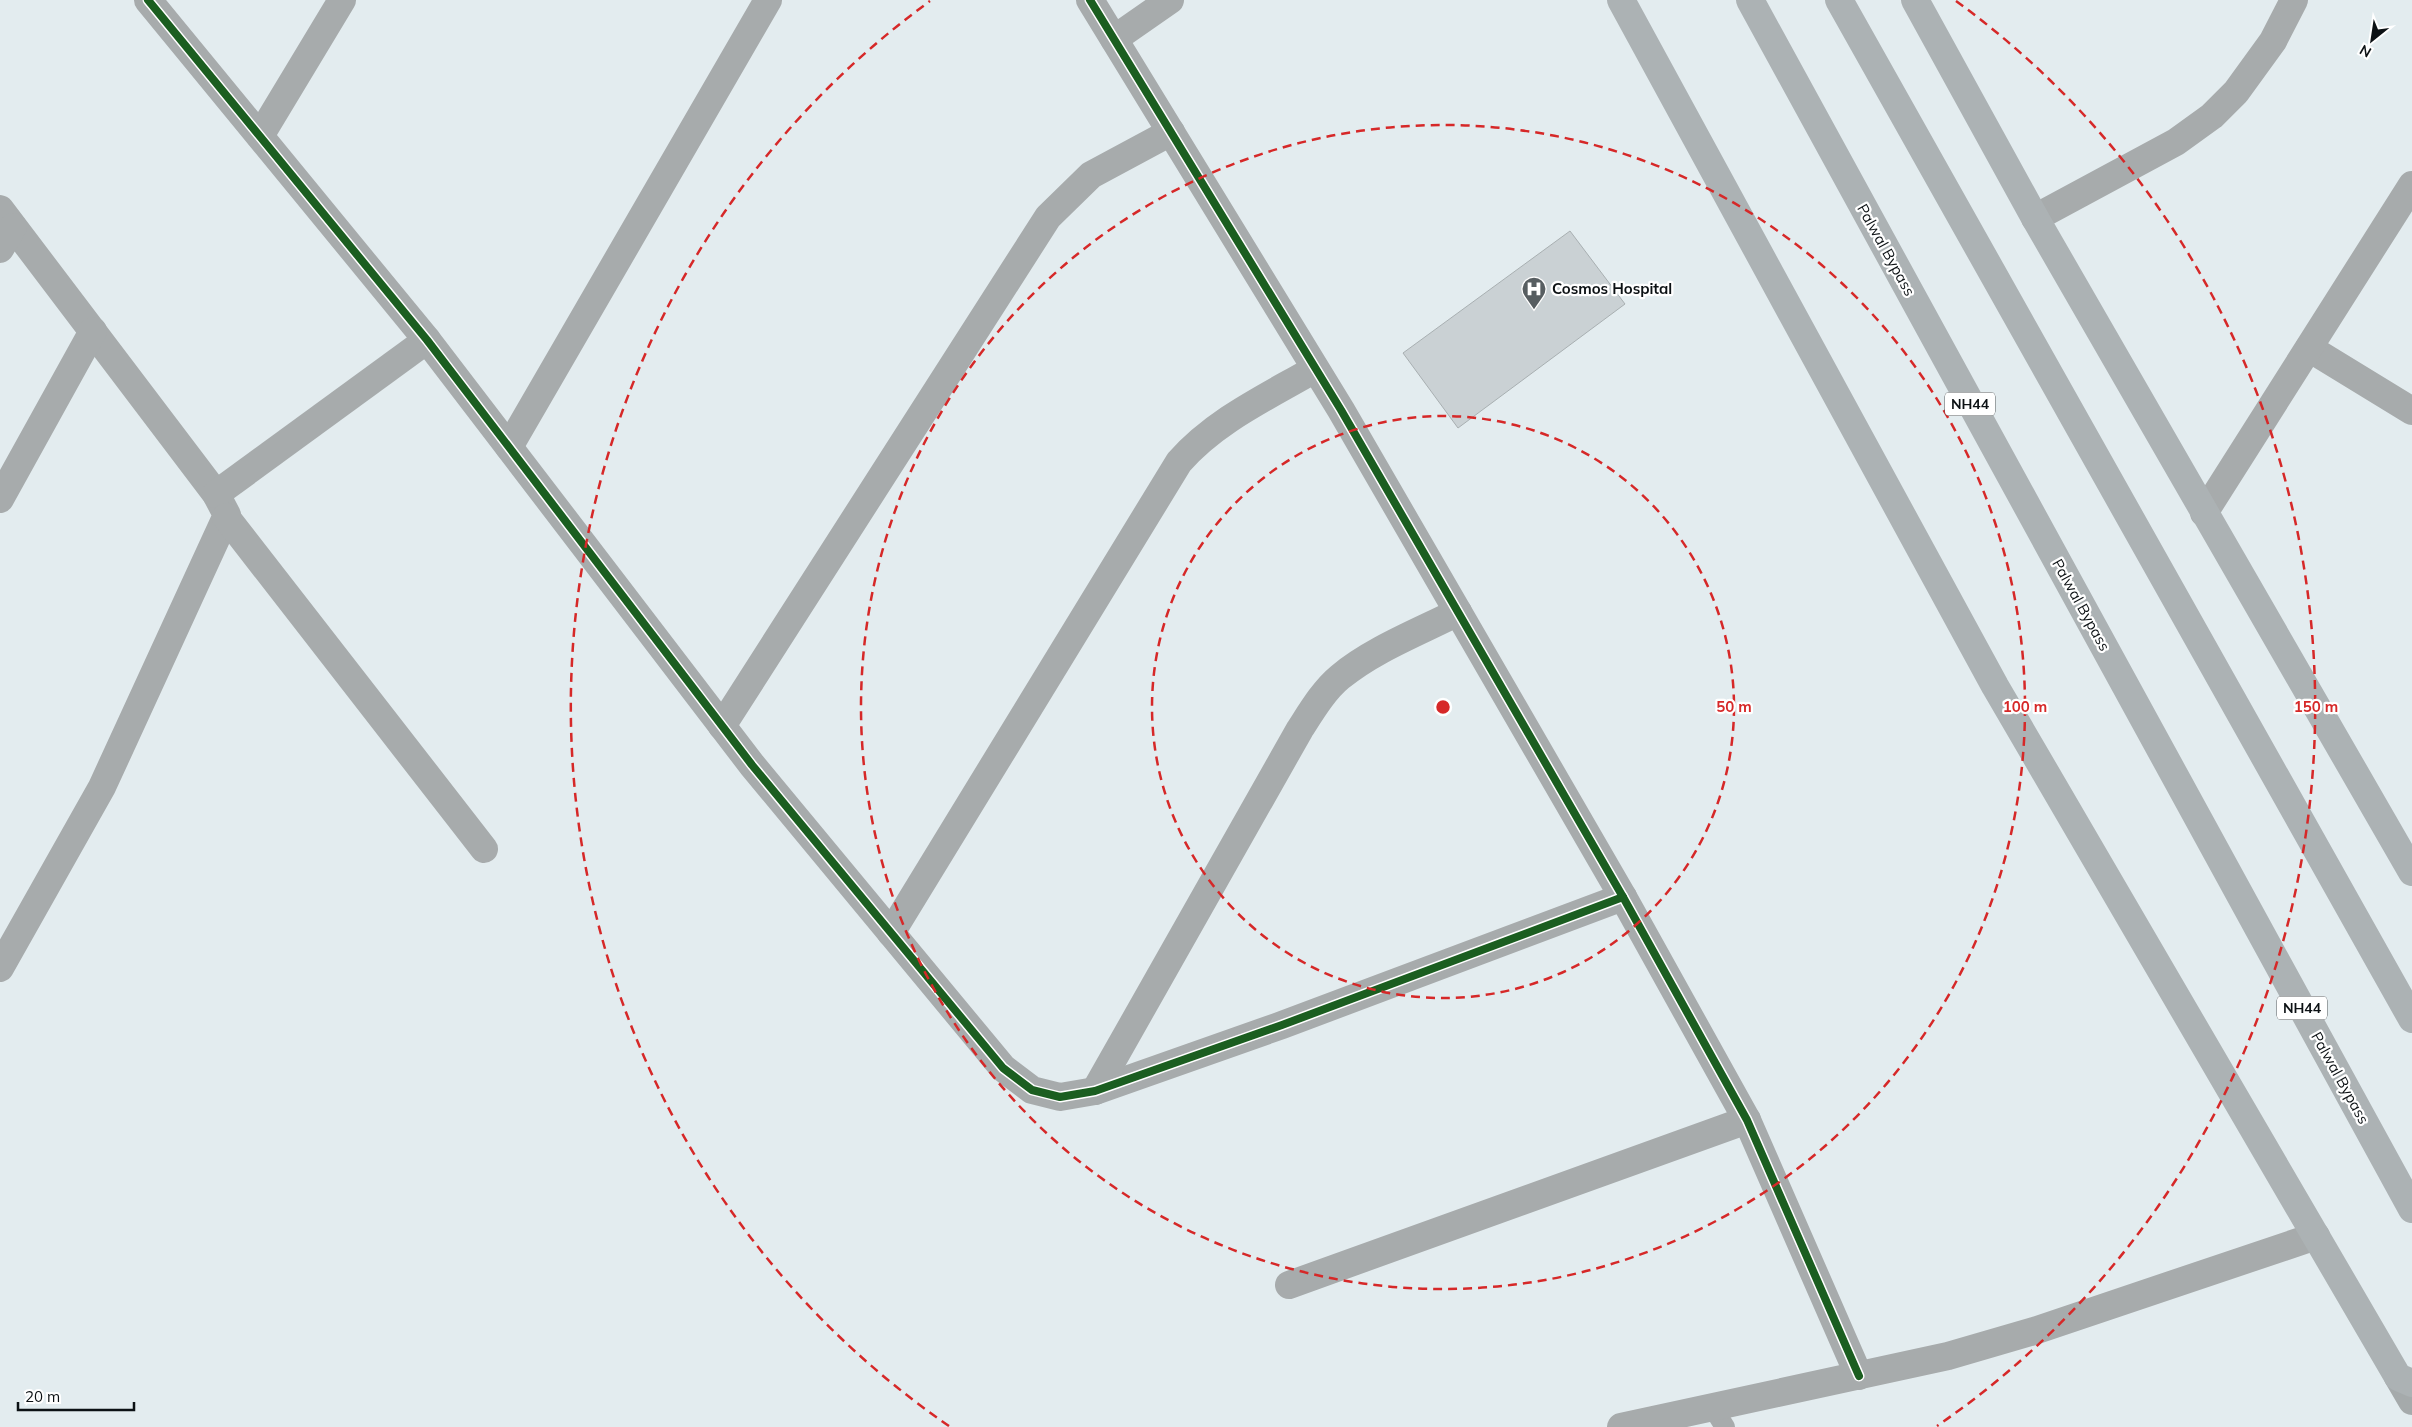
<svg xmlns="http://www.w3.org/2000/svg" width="2412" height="1427" viewBox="0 0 2412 1427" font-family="Mulish,sans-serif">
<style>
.building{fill:#cad1d4;stroke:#a8afb1}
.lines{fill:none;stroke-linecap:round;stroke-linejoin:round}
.lane{stroke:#a7abac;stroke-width:20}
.street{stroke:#a7abac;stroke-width:28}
.secondary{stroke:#a5aaab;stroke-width:28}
.highway{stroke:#acb2b4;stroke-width:28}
.cycleway-casing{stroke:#fff;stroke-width:11}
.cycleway{stroke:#1b5e20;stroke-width:8}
.ring{fill:none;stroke:#d62828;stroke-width:2.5;stroke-dasharray:9 6}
.labels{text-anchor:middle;stroke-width:4.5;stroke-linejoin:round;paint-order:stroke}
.shield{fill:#fff;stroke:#55585a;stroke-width:1}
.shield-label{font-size:14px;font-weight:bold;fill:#0c1114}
.street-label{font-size:15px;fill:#0c1114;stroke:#fff}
.poi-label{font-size:15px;font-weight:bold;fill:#0c1114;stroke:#fff;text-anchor:start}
.centre{fill:#d62828;stroke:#fff;stroke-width:2.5}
.ring-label{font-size:15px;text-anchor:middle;font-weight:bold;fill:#d62828;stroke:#fff;stroke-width:4.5;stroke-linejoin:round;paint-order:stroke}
</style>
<rect width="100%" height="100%" fill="#e3ecef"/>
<path class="building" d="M1570,231L1625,304L1458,428L1403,353Z"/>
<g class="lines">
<path class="lane" d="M1713,1408L1725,1427"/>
<g class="street">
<path d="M148,0L427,340L752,765L1003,1068L1032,1090L1060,1097L1095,1091L1282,1025L1623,897"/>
<path d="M1090,0L1341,410L1623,897L1747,1120L1859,1376"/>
<path d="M1114,39L1170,0"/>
<path d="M260,136L342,0"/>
<path d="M0,209L216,494L227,515L102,787L0,968"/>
<path d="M2035,218L2176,142L2212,116L2236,92L2273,41L2294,0"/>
<path d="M0,249L13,227"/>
<path d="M2309,348L2412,411"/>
<path d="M509,447L768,0"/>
<path d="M216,494L427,340"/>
<path d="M0,499L93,331"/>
<path d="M2204,513L2412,185"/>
<path d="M226,517L484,849"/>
<path d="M722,726L1048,217L1091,175L1171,132"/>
<path d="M891,933L1179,462C1216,420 1267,397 1315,369"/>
<path d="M1095,1091L1300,729C1311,712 1324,690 1340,677C1374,649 1419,632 1458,612"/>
<path d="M1289,1285L1747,1120"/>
<path d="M1621,1427L1948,1356L2034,1331L2316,1236"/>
</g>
<path class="secondary" d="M2398,1377L2412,1401"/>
<g class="highway">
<path d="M1621,0L1995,686L2398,1377L2412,1383"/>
<path d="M1750,0L2412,1209"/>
<path d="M1839,0L2412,1019"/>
<path d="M1915,0L2035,218L2412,872"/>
</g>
<defs>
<g id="cycleway">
<path d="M148,0L427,340L752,765L1003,1068L1032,1090L1060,1097L1095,1091L1282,1025L1623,897"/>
<path d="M1090,0L1341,410L1623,897L1747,1120L1859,1376"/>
</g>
</defs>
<use href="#cycleway" class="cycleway-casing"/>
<use href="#cycleway" class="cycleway"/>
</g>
<g class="ring">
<circle cx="1443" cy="707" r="291"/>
<circle cx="1443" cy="707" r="582"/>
<path d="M949 1426A873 873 0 0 1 930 1M1956 1A873 873 0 0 1 1937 1426"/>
</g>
<defs>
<symbol id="hospital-pin" viewBox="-11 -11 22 30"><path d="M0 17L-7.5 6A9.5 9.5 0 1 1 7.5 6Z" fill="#575e61" stroke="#fff"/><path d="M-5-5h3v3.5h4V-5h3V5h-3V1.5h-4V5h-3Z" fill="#fff"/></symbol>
</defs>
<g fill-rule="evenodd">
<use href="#hospital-pin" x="1520" y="275" width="28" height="38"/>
</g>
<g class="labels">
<g class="shield">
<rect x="1945" y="392.5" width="50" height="23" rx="4"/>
<rect x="2277" y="996.5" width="50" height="23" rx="4"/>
</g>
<g class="shield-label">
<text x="1970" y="409">NH44</text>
<text x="2302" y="1013">NH44</text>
</g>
<g class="street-label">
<text transform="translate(1886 250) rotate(61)" y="5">Palwal Bypass</text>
<text transform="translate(2081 605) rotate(61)" y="5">Palwal Bypass</text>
<text transform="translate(2340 1078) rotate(61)" y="5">Palwal Bypass</text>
</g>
<g class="poi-label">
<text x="1552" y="294">Cosmos Hospital</text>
</g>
</g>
<circle cx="1443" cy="707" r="8" class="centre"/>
<g class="ring-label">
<text x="1734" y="712">50 m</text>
<text x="2025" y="712">100 m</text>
<text x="2316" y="712">150 m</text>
</g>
<g transform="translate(2372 40) rotate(210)" stroke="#ffffff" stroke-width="4" paint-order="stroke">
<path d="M0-4L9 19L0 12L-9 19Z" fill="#0c1114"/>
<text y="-8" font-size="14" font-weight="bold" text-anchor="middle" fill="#0c1114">N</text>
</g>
<path d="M18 1402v8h116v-8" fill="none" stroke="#0c1114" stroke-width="2.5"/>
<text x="25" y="1402" font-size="15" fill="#0c1114" stroke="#ffffff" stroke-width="4" paint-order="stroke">20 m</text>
</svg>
